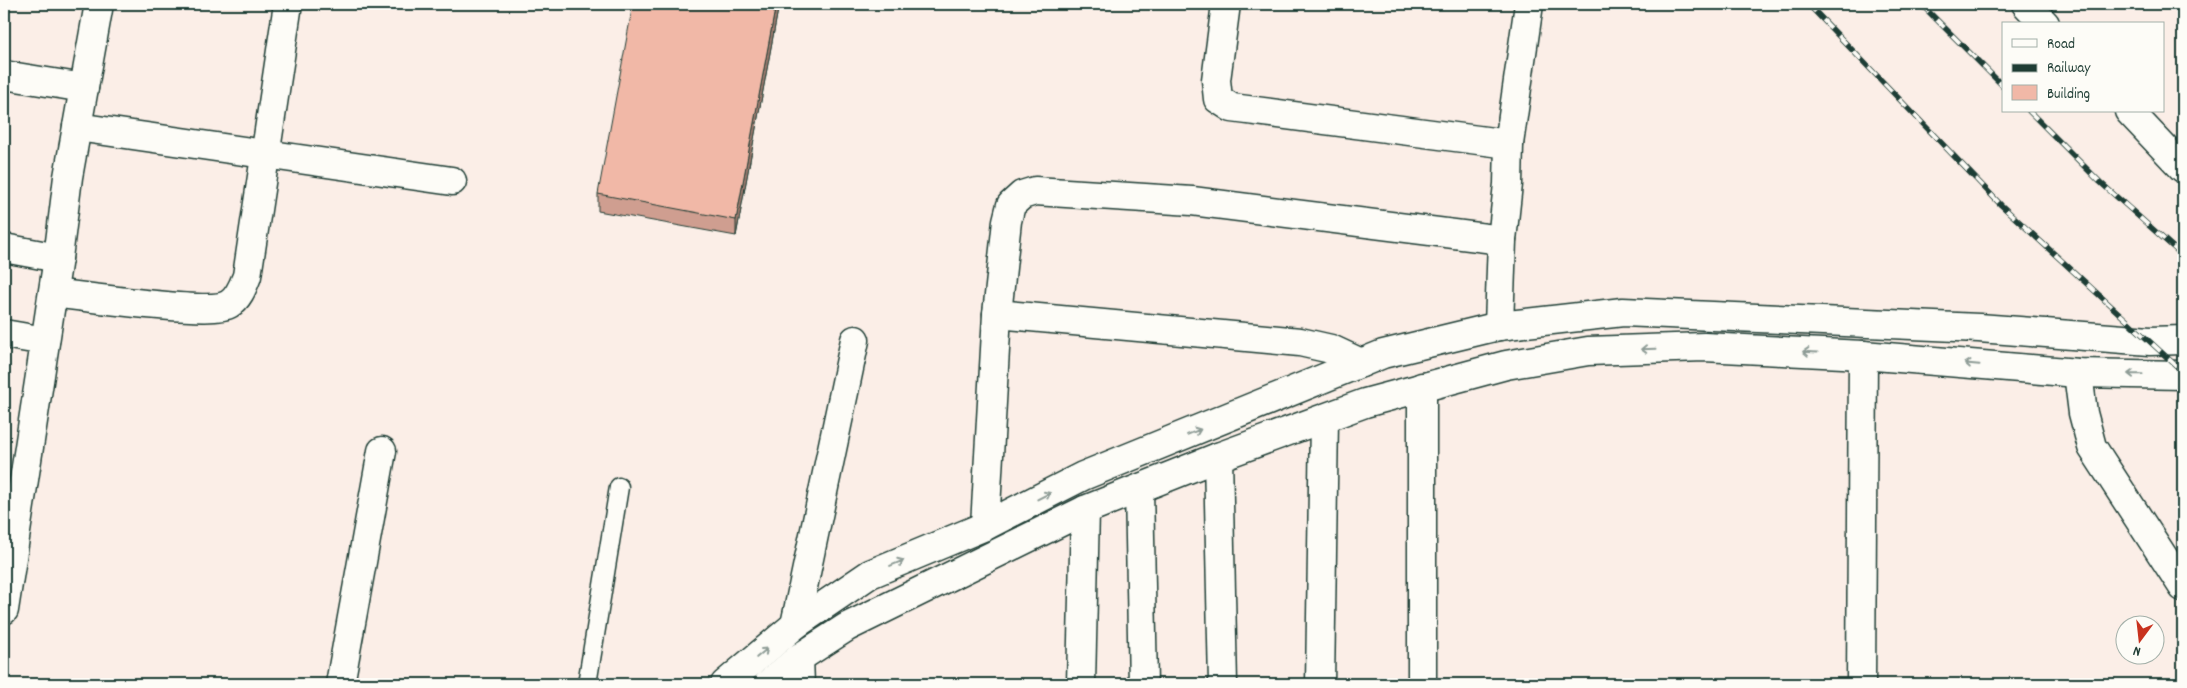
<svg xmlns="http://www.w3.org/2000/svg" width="2187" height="688" viewBox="0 0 2187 688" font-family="Dekko,sans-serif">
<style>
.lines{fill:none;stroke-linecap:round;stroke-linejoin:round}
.service-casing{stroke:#1f3d34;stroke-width:21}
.minor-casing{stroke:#1f3d34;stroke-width:31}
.tertiary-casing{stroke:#1f3d34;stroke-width:31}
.primary-casing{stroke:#1f3d34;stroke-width:31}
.service{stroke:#fdfcf7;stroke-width:18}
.minor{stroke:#fdfcf7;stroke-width:28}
.tertiary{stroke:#fdfcf7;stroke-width:28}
.primary{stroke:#fdfcf7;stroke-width:28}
.rail-casing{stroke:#1f3d34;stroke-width:5.5}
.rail{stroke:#fdfcf7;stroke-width:4;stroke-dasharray:11;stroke-linecap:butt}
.wall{fill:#cf9e90;stroke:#1f3d34}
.shaded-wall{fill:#a98175;stroke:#1f3d34}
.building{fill:#f1b8a7;stroke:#1f3d34}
.oneway{stroke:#8e9c96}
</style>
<rect width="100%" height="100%" fill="#fbeee7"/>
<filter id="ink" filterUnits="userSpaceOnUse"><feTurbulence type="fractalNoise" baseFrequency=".02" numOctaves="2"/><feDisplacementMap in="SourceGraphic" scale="10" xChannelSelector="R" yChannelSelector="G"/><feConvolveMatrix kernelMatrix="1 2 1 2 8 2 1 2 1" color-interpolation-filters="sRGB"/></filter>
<g filter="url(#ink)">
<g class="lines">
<defs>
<path id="service" d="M587,684L619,487"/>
<g id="minor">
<path d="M1226,4L1216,80L1218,99L1232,108L1509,144"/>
<path d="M2026,4L2045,24"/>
<path d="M4,75L84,88"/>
<path d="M2129,111L2183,168"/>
<path d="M77,127L452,181"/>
<path d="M4,248L58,258"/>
<path d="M53,293C80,296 212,315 229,304C239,298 243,286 247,276L288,4"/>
<path d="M997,314L1300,342L1331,349L1361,363"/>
<path d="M1499,326L1502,240L1508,184L1509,144L1529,4"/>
<path d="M4,334L45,341"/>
<path d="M2078,373L2083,413L2092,447L2183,587"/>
<path d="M1218,457L1223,684"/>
<path d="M1139,489L1143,684"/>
<path d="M985,526L997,314L1007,221L1011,205L1022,195L1035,191L1192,201L1502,240"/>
<path d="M4,610L58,258L68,177L99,4"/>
<path d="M795,625L855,340"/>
<path d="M340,684L382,451"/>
<path d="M1081,684L1085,510"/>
<path d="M1320,684L1324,419"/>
<path d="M1422,684V387"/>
<path d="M1861,684L1863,355"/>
</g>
<path id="tertiary" d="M799,658L800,684"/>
<g id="primary">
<path d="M725,684L795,625L870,574L985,526L1083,476L1383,354L1499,326L1623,312L1979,328L2150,341L2183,340"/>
<path d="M768,684L799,658L847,627L1085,510L1218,457L1365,403L1506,365L1588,351L1704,347L1863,355L2078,373L2183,375"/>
</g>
</defs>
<use href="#service" class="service-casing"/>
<use href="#minor" class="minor-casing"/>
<use href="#tertiary" class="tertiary-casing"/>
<use href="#primary" class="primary-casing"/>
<use href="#service" class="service"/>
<use href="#minor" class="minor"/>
<use href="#tertiary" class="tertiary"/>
<use href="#primary" class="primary"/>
<defs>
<g id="rail">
<path d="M1808,4L2001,205L2183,372"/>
<path d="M1921,4L2003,86"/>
<path d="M2029,111L2100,182L2183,256"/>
</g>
</defs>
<use href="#rail" class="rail-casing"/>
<use href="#rail" class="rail"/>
</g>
<path class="wall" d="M779,4L736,236L598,211V194Z"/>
<path class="shaded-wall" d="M776,4H779L736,236V220Z"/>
<path class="building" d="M633,4H776L736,220L598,194Z"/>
<defs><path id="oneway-shaft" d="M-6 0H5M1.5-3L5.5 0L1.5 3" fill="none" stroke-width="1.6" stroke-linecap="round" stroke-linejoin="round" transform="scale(1.25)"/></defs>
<g class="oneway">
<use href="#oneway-shaft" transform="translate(1648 349) rotate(178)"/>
<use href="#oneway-shaft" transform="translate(1810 352) rotate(-177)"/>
<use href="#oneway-shaft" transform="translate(1972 364) rotate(-175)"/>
<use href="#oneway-shaft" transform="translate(2135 374) rotate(-179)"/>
<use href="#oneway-shaft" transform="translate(1194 432) rotate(-22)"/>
<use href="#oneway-shaft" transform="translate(1044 496) rotate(-27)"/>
<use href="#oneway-shaft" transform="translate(897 563) rotate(-23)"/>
<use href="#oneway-shaft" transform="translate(762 653) rotate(-40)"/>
</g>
</g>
<rect width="2187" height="688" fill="none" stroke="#fdfcf7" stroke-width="20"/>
<rect x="10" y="10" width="2167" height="668" fill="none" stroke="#1f3d34" stroke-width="2" filter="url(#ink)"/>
<rect x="2002" y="22" width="162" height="90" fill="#fdfcf7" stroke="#a4b0a9"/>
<rect x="2012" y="39" width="25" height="8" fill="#fdfcf7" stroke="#a4b0a9"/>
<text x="2047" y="48" font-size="15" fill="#1f3d34">Road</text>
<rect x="2012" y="64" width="25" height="8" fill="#1f3d34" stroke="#a4b0a9"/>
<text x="2047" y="72" font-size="15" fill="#1f3d34">Railway</text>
<rect x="2012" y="85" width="25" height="15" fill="#f1b8a7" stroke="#a4b0a9"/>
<text x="2047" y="98" font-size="15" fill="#1f3d34">Building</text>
<g transform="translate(2140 640) rotate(195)"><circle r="24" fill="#fdfcf7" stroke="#a4b0a9"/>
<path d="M0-4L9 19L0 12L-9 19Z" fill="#c8321e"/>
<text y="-8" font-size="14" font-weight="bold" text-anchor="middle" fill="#1f3d34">N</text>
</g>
</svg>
